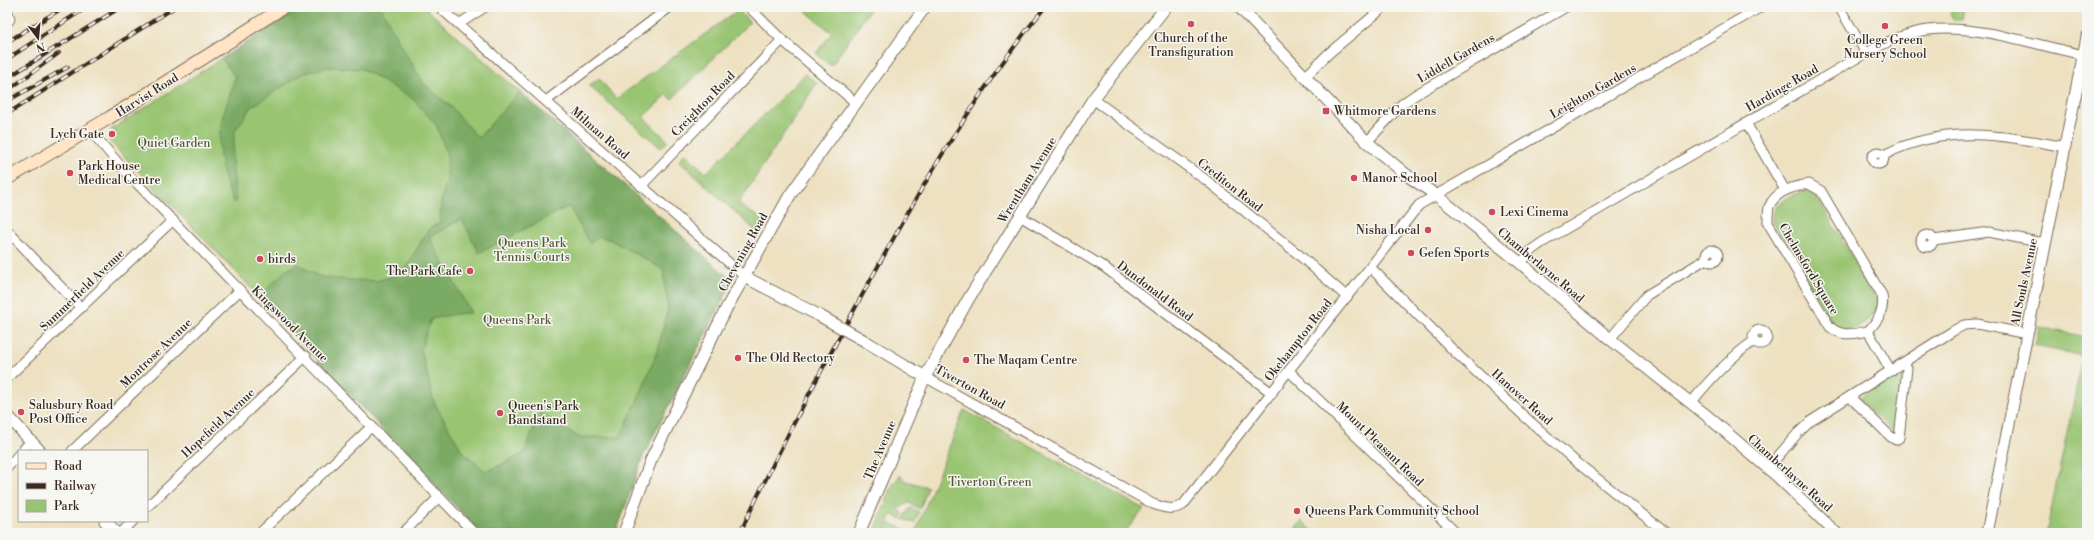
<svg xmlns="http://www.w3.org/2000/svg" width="2094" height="540" viewBox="0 0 2094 540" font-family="'Libre Bodoni',serif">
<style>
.green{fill:#99c471;stroke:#6a7748}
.forest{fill:#7aaa63;stroke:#5a6a40;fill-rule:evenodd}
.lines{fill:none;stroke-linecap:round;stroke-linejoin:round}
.minor-casing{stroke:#796a57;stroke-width:11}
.tertiary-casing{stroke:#796a57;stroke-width:13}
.secondary-casing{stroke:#796a57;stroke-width:14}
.minor{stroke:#fff;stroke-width:9}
.tertiary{stroke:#fff;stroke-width:11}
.secondary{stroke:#ffe4c6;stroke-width:12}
.rail-casing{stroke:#3b2a1e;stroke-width:4}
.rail{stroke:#f6f6f2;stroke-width:2.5;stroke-dasharray:8;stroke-linecap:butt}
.tertiary-bridge-casing{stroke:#796a57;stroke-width:13;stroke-linecap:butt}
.tertiary-bridge{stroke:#fff;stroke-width:11}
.poi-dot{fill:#d1495b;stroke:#f6f6f2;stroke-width:1.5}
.labels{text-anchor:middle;stroke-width:3;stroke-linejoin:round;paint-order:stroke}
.poi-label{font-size:12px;fill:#3b2a1e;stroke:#f6f6f2;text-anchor:start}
.street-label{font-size:12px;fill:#3b2a1e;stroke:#f6f6f2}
.park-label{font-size:12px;fill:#575837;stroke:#f6f6f2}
</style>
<rect width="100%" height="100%" fill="#f6f6f2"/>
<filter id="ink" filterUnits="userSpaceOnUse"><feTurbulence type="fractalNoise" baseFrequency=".025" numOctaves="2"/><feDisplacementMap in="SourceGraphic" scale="8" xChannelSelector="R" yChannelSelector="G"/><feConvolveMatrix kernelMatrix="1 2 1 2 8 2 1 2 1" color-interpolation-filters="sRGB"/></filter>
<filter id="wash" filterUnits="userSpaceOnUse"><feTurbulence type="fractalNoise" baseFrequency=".012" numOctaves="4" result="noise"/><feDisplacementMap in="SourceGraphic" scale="16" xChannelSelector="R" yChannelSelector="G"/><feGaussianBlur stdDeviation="0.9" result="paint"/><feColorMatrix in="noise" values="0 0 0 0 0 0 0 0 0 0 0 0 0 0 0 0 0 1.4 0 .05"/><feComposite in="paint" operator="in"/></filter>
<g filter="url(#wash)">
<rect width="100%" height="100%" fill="#ede1c1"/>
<g class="green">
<path d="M302,7H424L730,279L731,284L643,456L616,533H481L336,380L262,299L110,142L109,137L114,138L115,130H110Z"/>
<path d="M801,7H872L831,66L816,53L832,33Z"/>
<path d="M1948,7H1963L1961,20H1953Z"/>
<path d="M738,10L750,22L672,99L667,95L643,117L668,141L661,148L589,86L599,78L616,99Z"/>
<path d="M805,74L817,83L738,204L766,222L758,233L679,161L685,153L706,173Z"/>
<path d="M1806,191L1817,197L1879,303C1877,316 1856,332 1842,330C1840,330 1836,328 1833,326L1772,221C1772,203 1790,195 1806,191Z"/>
<path d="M2039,327L2086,337L2087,335V533H2050L2047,529L2083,356L2035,346Z"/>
<path d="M1897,374H1901L1903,377L1896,431L1893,432L1860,402L1859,398Z"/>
<path d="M964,410L1144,509L1124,533H915Z"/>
<path d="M900,475L906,481L928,487L920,509L909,503L898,508L903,513L901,519L891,514L883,533H874L892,486Z"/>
<path d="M910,508L919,512L914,523L903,519Z"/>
<path d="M1302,521L1315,533H1292Z"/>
<path d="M889,523L908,531L907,533H885Z"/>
</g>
<path class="forest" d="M302,7H381L401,46L425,85L451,107L478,138L520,92L730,279L731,284L643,456L616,533H481L336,380L260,296L285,271L298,264L318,276L334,279L376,281L393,276L406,267L429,229L440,222L441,201L447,180V155L437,126L412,98L362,69L328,67L302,74L251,107L235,131L232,160L236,201L234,203C221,175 215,146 223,115C227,103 232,90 235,77L222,59ZM569,206L590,244L598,237L609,239L663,269L668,309L658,349L640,395L620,437H578L540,413L523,454L486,472L462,451L434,402L421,349L431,319L456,314L471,313L429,237L462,219L479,253Z"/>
</g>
<g filter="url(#ink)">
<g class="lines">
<defs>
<g id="minor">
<path d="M439,7L745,277"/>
<path d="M749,7L782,40L856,103"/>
<path d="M1839,7L1866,53"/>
<path d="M7,9L10,19L7,23"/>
<path d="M459,24L485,7"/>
<path d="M1305,77L1328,54L1384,7"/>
<path d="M1093,99L1206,180L1298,254L1347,297"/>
<path d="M546,101L670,7"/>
<path d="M1746,123L1785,190"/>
<path d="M90,130L124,170L474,533"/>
<path d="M1367,142L1402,104L1415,95L1566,7"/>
<circle cx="1878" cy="158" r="6"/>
<path d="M1884,155C1944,124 2002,135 2065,147"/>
<path d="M1809,184L1821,191L1882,295C1885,311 1878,320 1868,331C1853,334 1842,337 1830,327L1768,223C1768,218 1768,211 1769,207C1775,191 1795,186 1809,184Z"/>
<path d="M641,186L782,40"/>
<path d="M1020,216L1104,267L1272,393"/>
<path d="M7,230L81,308"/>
<circle cx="1927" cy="241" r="6"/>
<path d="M1934,240L1989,232L2038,242L2046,241"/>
<circle cx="1712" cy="256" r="6"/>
<path d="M1521,264L1530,251L1543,242L1852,61C1875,48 1901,33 1928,30C1978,24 2034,45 2084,55"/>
<path d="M1371,268L1458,355L1524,416L1575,461L1666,533"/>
<circle cx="1760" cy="337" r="7"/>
<path d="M1868,331L1891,371"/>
<path d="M1610,339L1647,295L1706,259"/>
<path d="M1289,371L1456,533"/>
<path d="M925,377L1153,504C1165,508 1172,511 1183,505L1419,205L1761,7"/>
<path d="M7,378L173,220"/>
<path d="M1850,397L1891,437L1896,440L1899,438L1907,368L1904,363"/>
<path d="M1691,403C1710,379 1729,358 1754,341"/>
<path d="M22,451L31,441"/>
<path d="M72,451L240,290"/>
<path d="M7,468L19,454"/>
<path d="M1768,468L1798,433L1811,421L1953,331L1964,325L1977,324L2027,334"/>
<path d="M147,507L306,356"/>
<path d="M121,533L133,521"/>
<path d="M260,533L372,426"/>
<path d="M403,533L439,497"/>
</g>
<g id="tertiary">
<path d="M1239,7L1367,142L1408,176L1436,195L1519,262L1610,339L1706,415L1777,476L1836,533"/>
<path d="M745,277L820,316"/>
<path d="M865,341L925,377"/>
<path d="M7,415L40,451"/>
<path d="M105,521L117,533"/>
<path d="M624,533L651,460L726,309L790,195L925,7"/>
<path d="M859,533L925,377L969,298L1093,99L1166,7"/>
<path d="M1987,533L2087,37"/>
</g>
<path id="secondary" d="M7,179L109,118L284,7"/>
</defs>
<use href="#minor" class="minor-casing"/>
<use href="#tertiary" class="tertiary-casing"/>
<use href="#secondary" class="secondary-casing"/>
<use href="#minor" class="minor"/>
<use href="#tertiary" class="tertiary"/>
<use href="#secondary" class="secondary"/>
<defs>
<g id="rail">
<path d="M7,42L64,7"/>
<path d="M7,59L87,7"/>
<path d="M7,78L121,7"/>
<path d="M7,91L59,53"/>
<path d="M7,101L68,67"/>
<path d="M7,114L175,7"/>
<path d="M740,533C775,458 813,385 853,312C910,207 969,100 1045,7"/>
</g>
</defs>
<use href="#rail" class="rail-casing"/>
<use href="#rail" class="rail"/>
<defs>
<path id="tertiary-bridge" d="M820,316L865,341"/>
</defs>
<use href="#tertiary-bridge" class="tertiary-bridge-casing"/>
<use href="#tertiary-bridge" class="tertiary-bridge"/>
</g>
</g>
<g class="poi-dot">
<circle cx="1191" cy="24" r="4"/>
<circle cx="1885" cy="26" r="4"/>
<rect x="1322" y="107" width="8" height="8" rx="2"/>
<circle cx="112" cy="134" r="4"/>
<circle cx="70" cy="173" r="4"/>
<circle cx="1354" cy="178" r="4"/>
<circle cx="1492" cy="212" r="4"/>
<circle cx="1428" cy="230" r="4"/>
<circle cx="1411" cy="253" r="4"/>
<circle cx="260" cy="259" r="4"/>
<circle cx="470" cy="271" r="4"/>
<circle cx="738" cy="358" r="4"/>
<circle cx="966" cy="360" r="4"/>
<circle cx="21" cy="412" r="4"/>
<circle cx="500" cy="413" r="4"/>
<circle cx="1297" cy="511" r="4"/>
</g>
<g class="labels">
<g class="poi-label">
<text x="1191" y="42" text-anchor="middle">Church of the<tspan x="1191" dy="14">Transfiguration</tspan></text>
<text x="1885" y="44" text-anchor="middle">College Green<tspan x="1885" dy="14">Nursery School</tspan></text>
<text x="1334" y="115">Whitmore Gardens</text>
<text x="104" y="138" text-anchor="end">Lych Gate</text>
<text x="78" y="170">Park House<tspan x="78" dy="14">Medical Centre</tspan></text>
<text x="1362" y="182">Manor School</text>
<text x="1500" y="216">Lexi Cinema</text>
<text x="1420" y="234" text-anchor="end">Nisha Local</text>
<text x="1419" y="257">Gefen Sports</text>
<text x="268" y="263">birds</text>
<text x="462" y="275" text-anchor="end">The Park Cafe</text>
<text x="746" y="362">The Old Rectory</text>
<text x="974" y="364">The Maqam Centre</text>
<text x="29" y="409">Salusbury Road<tspan x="29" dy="14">Post Office</tspan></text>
<text x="508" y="410">Queen's Park<tspan x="508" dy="14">Bandstand</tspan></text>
<text x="1305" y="515">Queens Park Community School</text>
</g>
<g class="street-label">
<text transform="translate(1456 58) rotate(-30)" y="4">Liddell Gardens</text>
<text transform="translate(1782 88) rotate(-30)" y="4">Hardinge Road</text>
<text transform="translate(1593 91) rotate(-30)" y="4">Leighton Gardens</text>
<text transform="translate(147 95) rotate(-32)" y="4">Harvist Road</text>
<text transform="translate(703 104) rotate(-46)" y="4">Creighton Road</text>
<text transform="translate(600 133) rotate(41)" y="4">Milman Road</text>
<text transform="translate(1027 180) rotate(-58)" y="4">Wrentham Avenue</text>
<text transform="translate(1230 185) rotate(38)" y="4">Crediton Road</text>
<text transform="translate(743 252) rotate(-61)" y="4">Chevening Road</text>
<text transform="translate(1541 265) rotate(40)" y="4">Chamberlayne Road</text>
<text transform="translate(1809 269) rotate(59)" y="4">Chelmsford Square</text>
<text transform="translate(2024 282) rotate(-78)" y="4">All Souls Avenue</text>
<text transform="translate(82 290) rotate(-44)" y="4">Summerfield Avenue</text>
<text transform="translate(1155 291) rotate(37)" y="4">Dundonald Road</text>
<text transform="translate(290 324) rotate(45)" y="4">Kingswood Avenue</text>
<text transform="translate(1298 340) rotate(-52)" y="4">Okehampton Road</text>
<text transform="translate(156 353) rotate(-44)" y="4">Montrose Avenue</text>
<text transform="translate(970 387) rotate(29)" y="4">Tiverton Road</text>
<text transform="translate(1522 397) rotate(42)" y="4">Hanover Road</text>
<text transform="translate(218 423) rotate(-43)" y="4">Hopefield Avenue</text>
<text transform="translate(1380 444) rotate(44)" y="4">Mount Pleasant Road</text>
<text transform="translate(880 450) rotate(-67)" y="4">The Avenue</text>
<text transform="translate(1790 473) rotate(42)" y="4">Chamberlayne Road</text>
</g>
<g class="park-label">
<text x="174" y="147">Quiet Garden</text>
<text x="532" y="247">Queens Park<tspan x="532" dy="14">Tennis Courts</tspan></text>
<text x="517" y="324">Queens Park</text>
<text x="990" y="486">Tiverton Green</text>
</g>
</g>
<rect width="2094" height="540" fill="none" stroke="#f6f6f2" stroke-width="24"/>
<rect x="18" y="450" width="130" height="72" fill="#f6f6f2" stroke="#aba49d"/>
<rect x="26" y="463" width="20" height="6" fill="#ffe4c6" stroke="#aba49d"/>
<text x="54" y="470" font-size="12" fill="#3b2a1e">Road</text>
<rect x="26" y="483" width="20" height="6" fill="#3b2a1e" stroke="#aba49d"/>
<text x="54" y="490" font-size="12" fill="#3b2a1e">Railway</text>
<rect x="26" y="500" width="20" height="12" fill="#99c471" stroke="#aba49d"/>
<text x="54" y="510" font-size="12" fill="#3b2a1e">Park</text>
<g transform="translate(38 38) rotate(164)" stroke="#f6f6f2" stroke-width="3" paint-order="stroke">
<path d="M0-3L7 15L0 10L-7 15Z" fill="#3b2a1e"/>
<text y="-6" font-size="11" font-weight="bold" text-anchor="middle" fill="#3b2a1e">N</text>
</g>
</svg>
